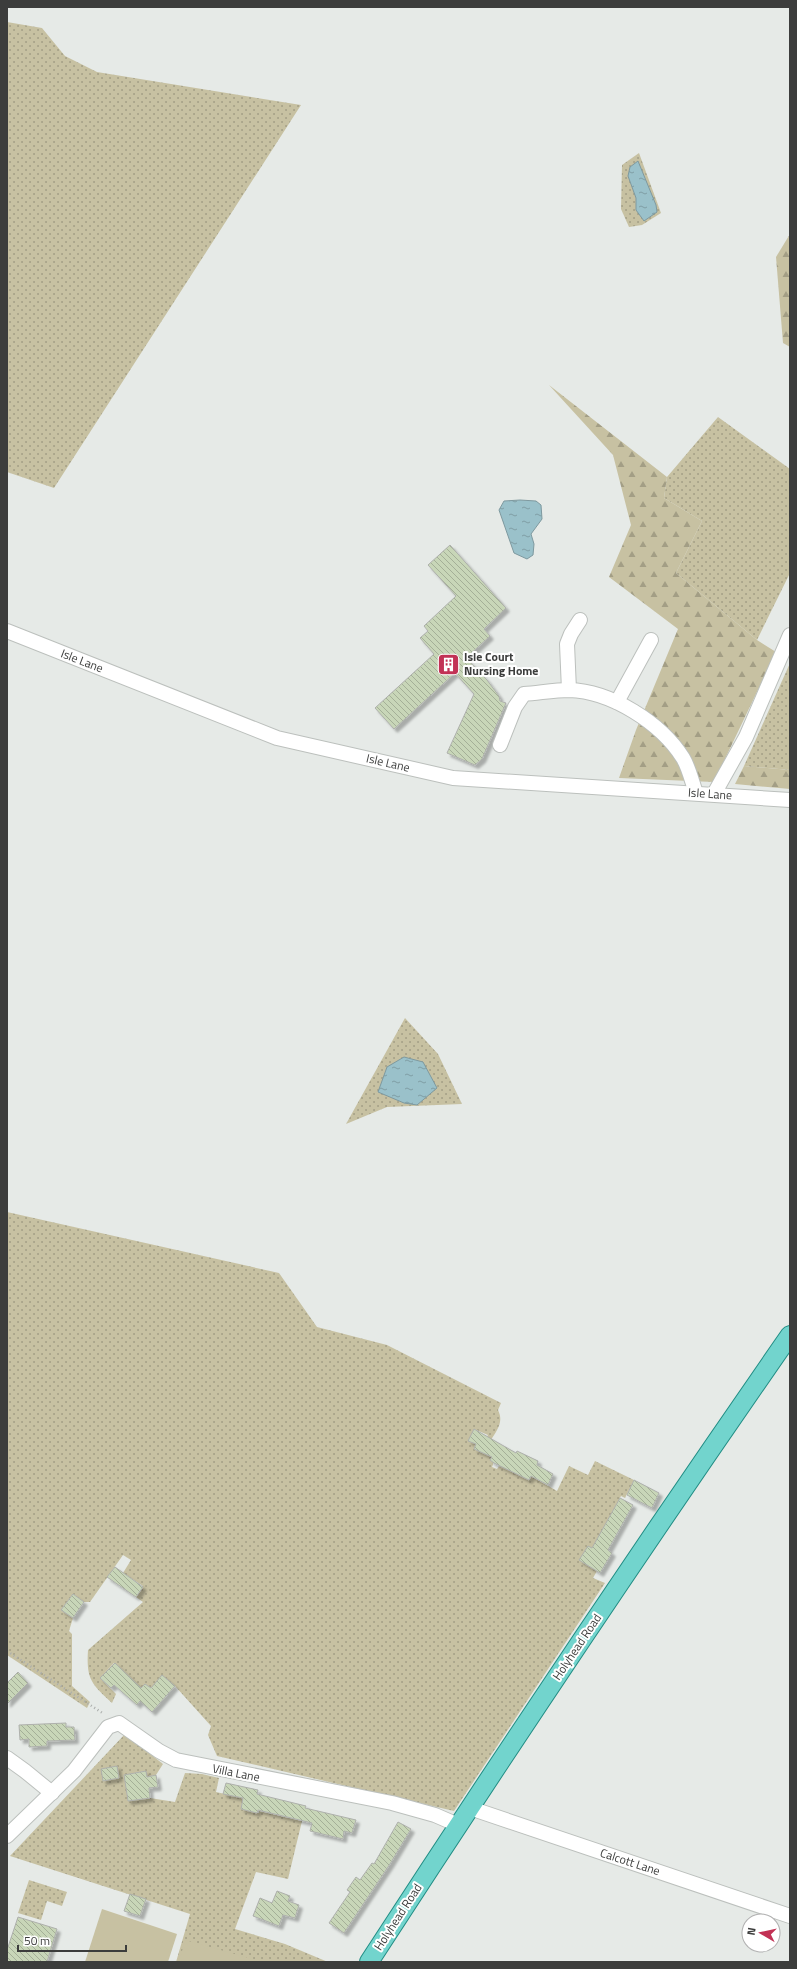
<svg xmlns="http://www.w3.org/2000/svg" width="797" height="1969" viewBox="0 0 797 1969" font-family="'Titillium Web',sans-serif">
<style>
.green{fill:url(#green-dots)}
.forest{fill:url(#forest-firs)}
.pitch{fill:#c7c1a2}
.water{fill:url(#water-ripples);stroke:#7e999f}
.building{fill:url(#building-back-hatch);stroke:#aeb0ac;filter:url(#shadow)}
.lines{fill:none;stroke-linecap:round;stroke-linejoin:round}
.minor-casing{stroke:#bcc0bd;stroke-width:16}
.major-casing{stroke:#228d84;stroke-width:20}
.path{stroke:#abaeac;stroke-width:2.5;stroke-dasharray:1 3;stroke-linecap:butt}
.minor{stroke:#fff;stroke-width:14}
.major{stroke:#72d4cd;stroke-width:18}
.labels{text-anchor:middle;stroke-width:4;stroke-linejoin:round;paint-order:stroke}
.poi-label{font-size:12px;font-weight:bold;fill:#3c3d3c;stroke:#fff;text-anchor:start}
.street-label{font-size:12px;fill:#3c3d3c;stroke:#fff}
</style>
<defs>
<pattern id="green-dots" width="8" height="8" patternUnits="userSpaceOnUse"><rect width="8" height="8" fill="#c7c1a2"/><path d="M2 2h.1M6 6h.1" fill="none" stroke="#a39e85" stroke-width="1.8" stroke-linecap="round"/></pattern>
<pattern id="forest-firs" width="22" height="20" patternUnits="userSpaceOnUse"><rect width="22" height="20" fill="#c7c1a2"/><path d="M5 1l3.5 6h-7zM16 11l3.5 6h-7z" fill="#a39e85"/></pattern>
<pattern id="water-ripples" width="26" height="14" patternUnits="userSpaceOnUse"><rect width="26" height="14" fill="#9ac1ca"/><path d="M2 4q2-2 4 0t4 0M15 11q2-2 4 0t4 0" fill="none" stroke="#7f9ea5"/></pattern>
<pattern id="building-back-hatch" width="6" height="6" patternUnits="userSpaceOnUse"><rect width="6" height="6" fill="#c8d6b8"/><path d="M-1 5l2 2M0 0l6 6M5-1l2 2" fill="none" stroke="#a4af97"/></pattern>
<filter id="shadow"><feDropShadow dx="3.5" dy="3.5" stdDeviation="1" flood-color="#0004"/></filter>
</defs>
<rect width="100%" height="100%" fill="#e6eae7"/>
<g class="green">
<path d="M7,22L42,28L65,56L97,72L301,105L54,488L7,472Z"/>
<path d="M639,153L661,213L642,225L629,227L621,209L622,165Z"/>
<path d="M718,417L790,469V573L757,640L676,573L702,521L664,498L667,477Z"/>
<path d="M790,663V770L744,766Z"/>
<path d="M405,1018L438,1054L462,1104L387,1107L346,1124Z"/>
<path d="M7,1212L279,1273L317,1327L387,1345L501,1403L498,1410C504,1422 497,1430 491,1440L486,1438L488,1435L474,1429L469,1441L476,1444L474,1449L492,1457L490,1460L494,1462L492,1467L497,1469L500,1465L529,1480L531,1476L557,1491L569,1466L588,1475L595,1461L634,1480L625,1498L621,1496L600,1535L609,1540L580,1560L597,1571L593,1578L605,1583L454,1811L217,1756L208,1735L211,1726L175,1686L151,1688L145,1684L140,1689L114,1663L100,1678L116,1694L112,1703C92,1684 86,1680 88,1650L143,1602L136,1597L143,1586L123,1573L131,1560L123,1555L90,1602H84L73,1594L61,1610L73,1618L69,1631L72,1634V1686L90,1702L87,1708L7,1655Z"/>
<path d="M125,1734L163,1764L156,1775L147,1777L145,1771L130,1774V1779L125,1780L128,1801L150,1798L175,1802L185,1773L202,1774L219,1778L216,1792L243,1798L241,1809L259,1813V1811L302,1821L288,1879L256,1872L235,1929L285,1944L328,1962H176L190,1914L10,1856Z"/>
<path d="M29,1880L67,1892L62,1906L47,1901L41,1920L18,1913Z"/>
</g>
<g class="forest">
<path d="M790,234V347L783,343L776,257Z"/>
<path d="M549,385L667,477L664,498L702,521L676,573L757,640L776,652L714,782L619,778L636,730L678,629L609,577L631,525L613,455Z"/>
<path d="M744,766L790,770V789L735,784Z"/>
</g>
<g class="pitch">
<path d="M102,1909L177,1934L168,1962H85Z"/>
<path d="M185,1940L263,1962H179Z"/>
</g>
<g class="water">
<path d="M638,161L656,205L657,212L644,221L636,210V198L628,176L630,167Z"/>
<path d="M520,500L536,501L541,505L542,519L531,534L534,544L533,555L527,559L514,553L499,510L504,501Z"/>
<path d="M404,1057L423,1062L437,1088L417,1105L404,1103L378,1092L387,1067Z"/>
</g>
<g class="building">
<path d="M450,545L506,608L484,629L490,636L466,658L487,680L499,696L500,701L506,703L482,759L475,765L447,753L474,694L455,673L394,729L375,708L434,654L420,638L428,631L424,626L456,596L428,565Z"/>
<path d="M474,1429L516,1453L517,1451L538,1461L537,1465L553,1474L548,1485L531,1476L529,1480L494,1463L490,1460L492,1457L474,1449L476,1444L468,1441Z"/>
<path d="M634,1480L659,1493L652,1508L627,1495Z"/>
<path d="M620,1498L633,1505L608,1550L612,1553L600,1573L579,1560L588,1546L592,1548Z"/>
<path d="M115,1567L143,1587L136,1597L107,1577Z"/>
<path d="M73,1594L84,1602L73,1618L61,1610Z"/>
<path d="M115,1663L141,1688L145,1684L151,1688L162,1675L175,1686L152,1712L140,1701L137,1705L114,1685L111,1688L100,1678Z"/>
<path d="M18,1672L28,1683L7,1704V1683Z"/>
<path d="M66,1723V1727H74L75,1740L47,1741V1746L29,1747V1739L20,1740L19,1725Z"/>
<path d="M117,1766L119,1778L103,1781L101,1769Z"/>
<path d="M146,1771L147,1777L156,1775L158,1787L149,1788L150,1798L128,1801L124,1775Z"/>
<path d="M226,1783L258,1790L257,1794L306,1806L305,1808L356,1820L352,1833L344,1831L343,1839L310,1831L312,1823L258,1810L257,1813L241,1809L243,1798L223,1794Z"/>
<path d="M398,1822L411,1829L390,1864L344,1933L329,1923L350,1892L347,1890L356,1877L360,1880L372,1863L374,1864Z"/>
<path d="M277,1891L290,1896L288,1901L299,1905L295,1918L283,1915L279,1926L253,1916L260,1898L272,1903Z"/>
<path d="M130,1894L146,1899L140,1916L124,1911Z"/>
<path d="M18,1917L57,1929L47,1962H7V1950Z"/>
</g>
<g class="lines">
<defs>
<g id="minor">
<path d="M7,631L277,738L453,778L790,800"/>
<path d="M569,690L567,644L571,634L580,620"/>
<path d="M617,702L651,640"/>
<path d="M500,745L515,707L524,694C539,693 554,690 569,690C611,691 661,723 683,758C689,768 692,782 696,793"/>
<path d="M714,794L746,737L790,635"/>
<path d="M7,1758L25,1771L52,1793"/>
<path d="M470,1808L790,1916"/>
<path d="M7,1836L74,1771L108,1727L119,1723L159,1751L176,1760L392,1803L435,1815L458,1825"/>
</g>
<path id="major" d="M369,1962C506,1751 646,1542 790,1335"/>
</defs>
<use href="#minor" class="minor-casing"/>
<use href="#major" class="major-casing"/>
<path class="path" d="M7,1651L104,1714"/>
<use href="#minor" class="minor"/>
<use href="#major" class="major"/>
</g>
<defs>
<symbol id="building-square" viewBox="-11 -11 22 22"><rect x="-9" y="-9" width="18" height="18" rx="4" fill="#c23255" stroke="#fff"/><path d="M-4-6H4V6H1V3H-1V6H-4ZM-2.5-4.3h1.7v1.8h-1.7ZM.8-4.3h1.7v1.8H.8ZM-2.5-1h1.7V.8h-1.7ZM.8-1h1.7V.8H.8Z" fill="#fff"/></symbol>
</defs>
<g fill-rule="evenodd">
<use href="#building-square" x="436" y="652" width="25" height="25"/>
</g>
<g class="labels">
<g class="poi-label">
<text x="464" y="661">Isle Court<tspan x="464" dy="14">Nursing Home</tspan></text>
</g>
<g class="street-label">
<text transform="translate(82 661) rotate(21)" y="4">Isle Lane</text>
<text transform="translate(388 763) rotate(13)" y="4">Isle Lane</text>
<text transform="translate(710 794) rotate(4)" y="4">Isle Lane</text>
<text transform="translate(577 1647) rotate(-56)" y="4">Holyhead Road</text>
<text transform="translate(236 1773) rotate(11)" y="4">Villa Lane</text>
<text transform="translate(630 1862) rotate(18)" y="4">Calcott Lane</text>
<text transform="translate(398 1917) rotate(-57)" y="4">Holyhead Road</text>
</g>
</g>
<rect width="797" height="1969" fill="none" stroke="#3c3d3c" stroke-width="16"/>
<g transform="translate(761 1933) rotate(279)"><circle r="19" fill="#ffffff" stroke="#b1b1b1"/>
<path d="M0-3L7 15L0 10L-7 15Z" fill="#c23255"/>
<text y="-6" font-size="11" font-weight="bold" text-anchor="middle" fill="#3c3d3c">N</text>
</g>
<path d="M18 1945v6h108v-6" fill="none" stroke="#3c3d3c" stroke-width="2"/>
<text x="24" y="1945" font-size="12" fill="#3c3d3c" stroke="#ffffff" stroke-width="3" paint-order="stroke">50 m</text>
</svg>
